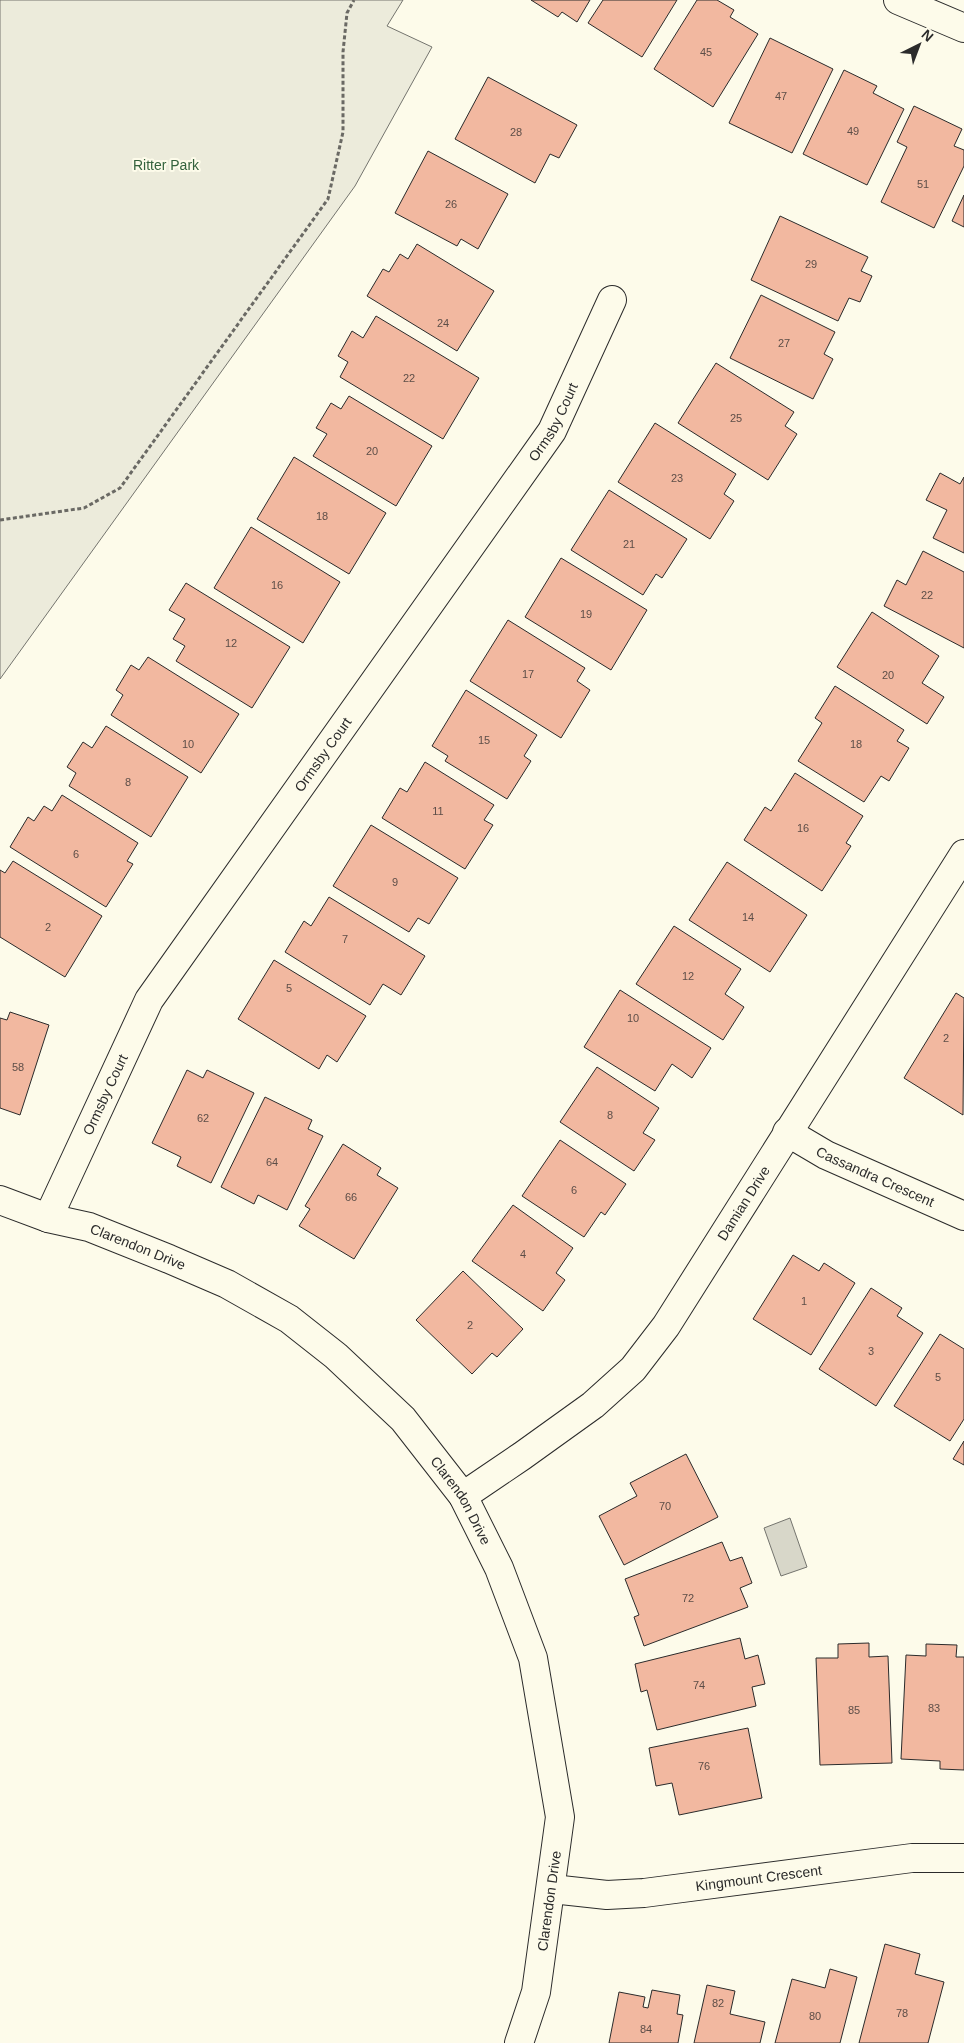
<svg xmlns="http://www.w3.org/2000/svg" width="964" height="2043" viewBox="0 0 964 2043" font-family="Arial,sans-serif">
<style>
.green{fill:#ecebdb;stroke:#74746e}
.water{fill:#d8d7c9;stroke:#74746e}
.building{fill:#f2b8a0;stroke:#2b2b2b}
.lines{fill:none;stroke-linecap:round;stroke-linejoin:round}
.street-casing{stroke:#2b2b2b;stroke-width:30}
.path{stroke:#6a6964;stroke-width:3;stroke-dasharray:4 2.5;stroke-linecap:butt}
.street{stroke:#fdfbea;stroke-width:28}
.labels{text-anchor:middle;stroke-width:4;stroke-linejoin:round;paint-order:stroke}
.number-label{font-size:11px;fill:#5d4e48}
.park-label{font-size:14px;fill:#34623c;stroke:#fdfbea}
.street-label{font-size:14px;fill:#2b2b2b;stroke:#fdfbea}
</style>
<rect width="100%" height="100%" fill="#fdfbea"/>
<path class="green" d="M0,0H403L387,26L432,47L355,186L0,679Z"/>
<path class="water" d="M790,1518L807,1567L781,1576L764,1528Z"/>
<g class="building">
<path d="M531,0H590L577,22L562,12L558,17Z"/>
<path d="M603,0H677L642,57L588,23Z"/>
<path d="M697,0H717L734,10L730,17L758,34L713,107L654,69Z"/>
<path d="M770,38L833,69L792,153L729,123Z"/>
<path d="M844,70L877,86L873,93L904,109L867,185L803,154Z"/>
<path d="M488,77L577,125L559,158L550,154L535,183L455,139Z"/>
<path d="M914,106L962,129L954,146L964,150V166L934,228L881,202L907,147L897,142Z"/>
<path d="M428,151L508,194L478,249L461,239L457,246L395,213Z"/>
<path d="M964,195V227L952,221Z"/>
<path d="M780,216L868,257L861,271L872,276L860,302L849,298L838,321L751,280Z"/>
<path d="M417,244L494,291L457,351L367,296L383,269L389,272L400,254L408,259Z"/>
<path d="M761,295L835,332L824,354L833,359L813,399L730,358Z"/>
<path d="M376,316L479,378L443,439L340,377L348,362L338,356L352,331L363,338Z"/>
<path d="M716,363L794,412L785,426L797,434L768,480L678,423Z"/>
<path d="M349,396L432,446L396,506L313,456L327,434L316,428L331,403L341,409Z"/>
<path d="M655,423L736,474L724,494L734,501L710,539L618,482Z"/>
<path d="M294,457L386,513L349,574L257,519Z"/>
<path d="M940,473L960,484L964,477V553L933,538L947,510L926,500Z"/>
<path d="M609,490L687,539L662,578L656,574L643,595L571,550Z"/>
<path d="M251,527L340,582L303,643L214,588Z"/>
<path d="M923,551L964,572V648L884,606L897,580L906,585Z"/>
<path d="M561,558L647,610L611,670L525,617Z"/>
<path d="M186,583L290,647L252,708L176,661L185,646L173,639L185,619L169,610Z"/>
<path d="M872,612L939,656L922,683L944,697L927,724L837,667Z"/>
<path d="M508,620L585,668L577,681L590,690L561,738L470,681Z"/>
<path d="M148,657L239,714L201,773L111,715L123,695L116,690L131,665L139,670Z"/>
<path d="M835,686L904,730L897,741L909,748L889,781L881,776L864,802L798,761L822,723L815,718Z"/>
<path d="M466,690L537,735L524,756L531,761L507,799L445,761L448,756L432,746Z"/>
<path d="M106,726L188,777L151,837L69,786L76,773L67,767L83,742L92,748Z"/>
<path d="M425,762L494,805L484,820L493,825L465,869L382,818L400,788L407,792Z"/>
<path d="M795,773L863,816L846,843L851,846L822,891L744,840L765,807L771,811Z"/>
<path d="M62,795L138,843L127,861L133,864L106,907L10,847L28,817L34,821L44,806L52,811Z"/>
<path d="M371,825L458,878L429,924L418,918L409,932L333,886Z"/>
<path d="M13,861L102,916L65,977L0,937V870L5,873Z"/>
<path d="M727,862L807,915L770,972L689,920Z"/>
<path d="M329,897L425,956L401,995L383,984L370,1005L285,952L304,921L311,926Z"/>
<path d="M674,926L741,969L725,994L744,1007L723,1040L636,984Z"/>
<path d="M274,960L366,1016L337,1062L327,1055L319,1069L238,1019Z"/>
<path d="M620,990L711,1048L692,1078L672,1064L655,1091L584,1047Z"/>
<path d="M956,993L964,998L963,1115L904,1078Z"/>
<path d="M10,1012L49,1025L20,1115L0,1108V1018L7,1020Z"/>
<path d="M597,1067L659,1108L643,1133L655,1140L634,1171L560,1122Z"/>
<path d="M187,1070L203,1078L207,1070L254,1093L211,1183L177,1166L181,1157L152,1143Z"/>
<path d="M265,1097L312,1120L308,1129L323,1136L287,1210L258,1195L254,1204L221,1187Z"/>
<path d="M560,1140L626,1184L605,1215L601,1212L584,1237L522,1196Z"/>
<path d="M343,1144L381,1168L377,1175L398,1188L354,1259L299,1226L310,1209L305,1206Z"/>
<path d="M513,1205L573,1248L556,1273L565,1280L543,1311L472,1261Z"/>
<path d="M793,1255L819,1271L824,1263L855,1283L811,1355L753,1319Z"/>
<path d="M463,1271L523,1329L497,1357L492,1353L472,1374L416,1320Z"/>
<path d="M871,1288L902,1308L897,1316L923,1333L876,1406L819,1369Z"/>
<path d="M940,1334L964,1349V1419L950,1441L894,1406Z"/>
<path d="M964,1441V1465L953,1459Z"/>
<path d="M686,1454L718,1517L624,1565L599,1516L637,1496L630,1483Z"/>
<path d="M722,1542L730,1561L742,1557L752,1583L740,1588L748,1607L644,1646L634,1617L639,1615L625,1579Z"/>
<path d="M740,1638L745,1659L758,1655L765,1684L752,1687L756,1706L657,1730L647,1690L641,1692L635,1664Z"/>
<path d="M869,1643V1657L888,1656L892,1763L820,1765L816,1658H838V1644Z"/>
<path d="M926,1644L957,1645L956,1657H964V1770L940,1769V1761L901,1759L906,1655L926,1656Z"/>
<path d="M748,1728L762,1798L679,1815L672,1783L656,1786L649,1748Z"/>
<path d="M885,1944L920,1954L915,1974L944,1982L928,2043H859Z"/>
<path d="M830,1969L857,1977L840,2043H775L792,1979L825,1988Z"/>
<path d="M707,1985L735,1991L730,2014L765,2022L760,2043H694Z"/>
<path d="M652,1990L680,1995L677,2014L683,2015L678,2043H609L619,1992L645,1997L643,2007L648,2008Z"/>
</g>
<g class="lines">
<defs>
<g id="street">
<path d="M898,0L964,28"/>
<path id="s1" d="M787,1132L826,1155L964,1216"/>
<path id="s2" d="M0,1200L48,1218L89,1227L169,1259L227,1284L289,1319L336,1356L403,1419L463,1496L499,1568L533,1658L560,1817L536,1992L519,2043"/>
<path id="s3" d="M48,1218L149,1000L552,431L612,300"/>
<path id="s4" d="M463,1496L522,1456L593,1405L633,1369L666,1326L964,854"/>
<path id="s5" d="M552,1889L607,1895L644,1893L912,1858H964"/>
</g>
</defs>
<use href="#street" class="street-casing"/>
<path class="path" d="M0,520L84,508L120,488L328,199L343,132V52L347,13L354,0"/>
<use href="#street" class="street"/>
</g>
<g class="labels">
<g class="number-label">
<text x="706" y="56">45</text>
<text x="781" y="100">47</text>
<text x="853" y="135">49</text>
<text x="516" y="136">28</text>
<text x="923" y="188">51</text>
<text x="451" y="208">26</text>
<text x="811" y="268">29</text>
<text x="443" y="327">24</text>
<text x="784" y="347">27</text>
<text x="409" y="382">22</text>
<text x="736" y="422">25</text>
<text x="372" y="455">20</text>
<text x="677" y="482">23</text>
<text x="322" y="520">18</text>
<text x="629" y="548">21</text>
<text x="277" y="589">16</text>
<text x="927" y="599">22</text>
<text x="586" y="618">19</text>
<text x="231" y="647">12</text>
<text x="528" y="678">17</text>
<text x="888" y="679">20</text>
<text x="484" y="744">15</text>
<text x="188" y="748">10</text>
<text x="856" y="748">18</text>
<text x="128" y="786">8</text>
<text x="438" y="815">11</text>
<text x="803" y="832">16</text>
<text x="76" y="858">6</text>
<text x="395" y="886">9</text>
<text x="748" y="921">14</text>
<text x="48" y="931">2</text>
<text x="345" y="943">7</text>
<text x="688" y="980">12</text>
<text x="289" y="992">5</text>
<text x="633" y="1022">10</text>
<text x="946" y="1042">2</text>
<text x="18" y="1071">58</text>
<text x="610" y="1119">8</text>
<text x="203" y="1122">62</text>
<text x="272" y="1166">64</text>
<text x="574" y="1194">6</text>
<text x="351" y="1201">66</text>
<text x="523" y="1258">4</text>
<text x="804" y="1305">1</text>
<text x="470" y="1329">2</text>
<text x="871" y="1355">3</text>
<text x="938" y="1381">5</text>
<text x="665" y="1510">70</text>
<text x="688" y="1602">72</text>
<text x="699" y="1689">74</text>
<text x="934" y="1712">83</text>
<text x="854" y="1714">85</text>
<text x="704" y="1770">76</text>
<text x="718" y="2007">82</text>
<text x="902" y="2017">78</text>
<text x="815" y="2020">80</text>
<text x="646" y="2033">84</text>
</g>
<g class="park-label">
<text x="166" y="170">Ritter Park</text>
</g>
<g class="street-label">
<text dy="5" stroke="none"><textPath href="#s3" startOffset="946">Ormsby Court</textPath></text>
<text dy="5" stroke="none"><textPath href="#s3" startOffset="541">Ormsby Court</textPath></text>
<text dy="5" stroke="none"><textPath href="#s3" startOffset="136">Ormsby Court</textPath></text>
<text dy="5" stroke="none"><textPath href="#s1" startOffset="99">Cassandra Crescent</textPath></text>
<text dy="5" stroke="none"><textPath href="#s4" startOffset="412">Damian Drive</textPath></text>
<text dy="5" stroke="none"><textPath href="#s2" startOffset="146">Clarendon Drive</textPath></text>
<text dy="5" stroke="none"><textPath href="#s2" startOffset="566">Clarendon Drive</textPath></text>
<text dy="5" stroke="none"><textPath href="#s5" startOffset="208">Kingmount Crescent</textPath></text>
<text transform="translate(549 1901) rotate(-82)" y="5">Clarendon Drive</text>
</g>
</g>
<g transform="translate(919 45) rotate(42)" stroke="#fdfbea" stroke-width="4" paint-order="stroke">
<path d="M0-4L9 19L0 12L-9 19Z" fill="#2b2b2b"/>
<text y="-8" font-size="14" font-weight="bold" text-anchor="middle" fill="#2b2b2b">N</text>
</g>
</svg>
